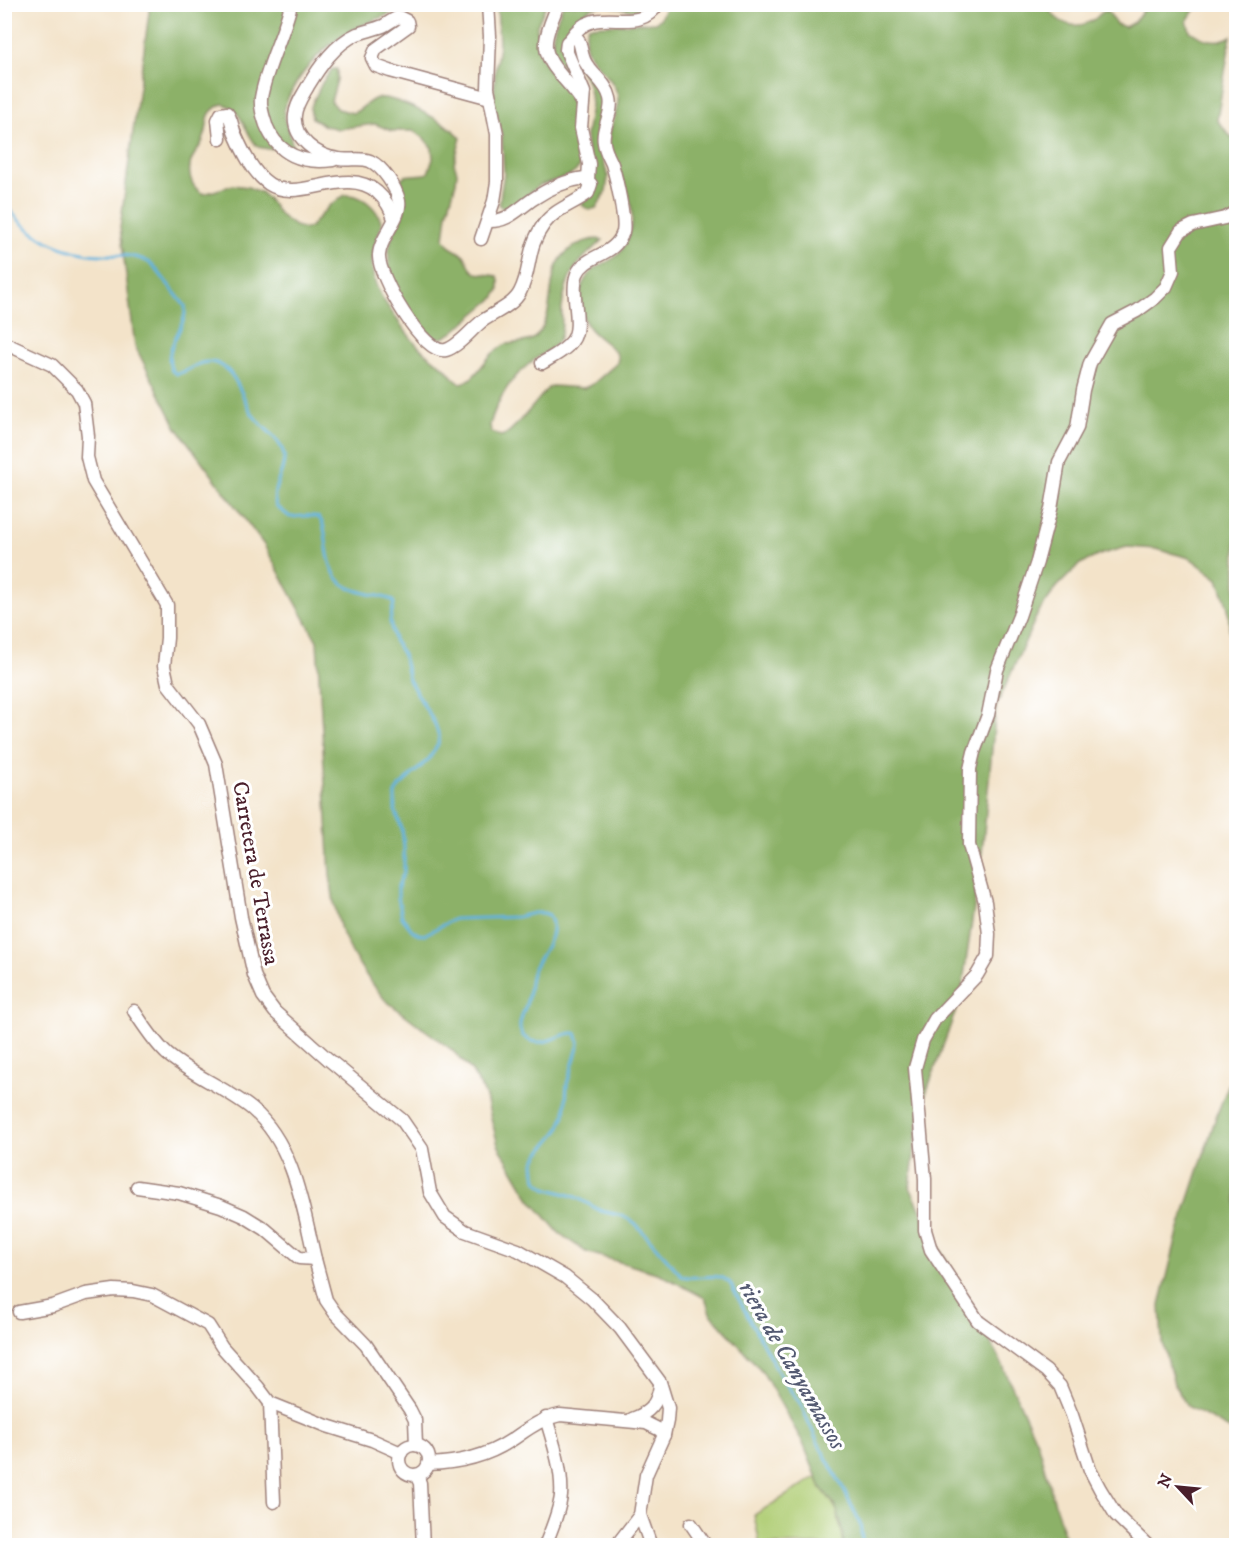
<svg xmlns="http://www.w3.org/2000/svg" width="1241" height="1550" viewBox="0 0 1241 1550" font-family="'IM FELL DW Pica',serif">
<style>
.green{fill:#b0ce76;stroke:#7d7650;stroke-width:1.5}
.forest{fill:#8cb167;stroke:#6b6849;stroke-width:1.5}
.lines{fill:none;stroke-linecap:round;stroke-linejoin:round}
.stream{stroke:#62b2dc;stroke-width:3}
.minor-casing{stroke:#9e817a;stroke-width:15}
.minor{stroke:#fff;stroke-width:12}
.labels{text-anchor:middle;stroke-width:6;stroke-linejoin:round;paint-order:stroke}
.street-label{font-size:22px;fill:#4a1f2b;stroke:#fff}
.water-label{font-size:24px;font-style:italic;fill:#545a72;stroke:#fff}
</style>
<rect width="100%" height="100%" fill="#fff"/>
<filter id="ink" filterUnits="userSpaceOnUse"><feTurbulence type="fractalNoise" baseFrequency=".0167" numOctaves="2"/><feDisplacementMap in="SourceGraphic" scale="12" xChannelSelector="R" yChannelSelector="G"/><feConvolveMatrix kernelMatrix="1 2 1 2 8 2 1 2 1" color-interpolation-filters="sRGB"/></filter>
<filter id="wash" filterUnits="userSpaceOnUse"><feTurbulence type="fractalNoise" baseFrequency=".008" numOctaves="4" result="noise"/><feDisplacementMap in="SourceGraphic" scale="24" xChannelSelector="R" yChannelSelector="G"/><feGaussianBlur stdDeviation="1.35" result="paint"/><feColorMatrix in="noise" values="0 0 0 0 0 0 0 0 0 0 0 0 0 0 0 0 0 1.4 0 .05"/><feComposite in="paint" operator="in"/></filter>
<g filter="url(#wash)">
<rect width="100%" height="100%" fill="#f3e3c9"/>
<path class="green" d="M816,1477L837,1510L844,1545H760L754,1515Z"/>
<g class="forest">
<path d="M667,4H1046C1057,25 1076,32 1096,18C1101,14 1101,11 1108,11L1116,24L1125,27L1134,22L1147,5L1198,4L1187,21L1190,31C1203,40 1217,45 1231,36L1217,120L1236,143V707L1234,699L1228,608L1218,579L1190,558L1156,549L1127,547L1102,554L1080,564L1057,587L1038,613L996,707L982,853L961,996L920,1110L910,1187L929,1228L1002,1364L1037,1442L1067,1545H844L840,1520L835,1505L821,1488L803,1443L762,1371L710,1313L705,1298L660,1274L586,1252L559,1233L530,1199L498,1145L485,1094L471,1070L452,1050L385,1000L368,978L353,955L341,930L334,903L330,875L317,641L264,545L177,428L135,346L120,228L150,5H405L402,10C355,25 322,42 295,85C291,92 285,102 284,110C283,123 292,134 292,146L268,149L258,147C245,135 242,106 222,104C201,114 211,124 203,140C201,146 196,151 193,157C186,170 190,188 204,194L233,185L248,187L262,193L269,200L281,216L295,226L305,229L310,227L329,206L345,195C362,194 377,207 382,224C366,267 369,281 396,318C410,338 419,350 440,364C449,369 450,378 460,383C474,382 482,363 493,353C496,351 501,347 504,345C516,341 530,345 538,334C561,305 538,261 581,243C588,240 595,238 603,240C578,261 565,275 562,309C561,320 564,332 558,341C551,351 538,356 529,364C510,379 496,402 490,425L491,431C495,434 499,437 504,435C513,432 540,397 548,388L553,386L584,388L593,384L617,363L618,358L616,353C608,343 597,338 589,328C576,309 576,282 596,268C604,263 613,260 619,254C626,246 632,230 632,220C634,193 616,171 610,146C606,130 619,114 618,98C615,71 574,59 588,26L655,22L660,19Z"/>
<path d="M497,5H546L537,26V47L543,61L552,74L563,85L573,105L575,112L573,123L580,156V166L575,172L569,176L540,185L513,206L505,210L499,205L504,173L502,137L494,104L495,72L499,45Z"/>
<path d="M563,5H649C632,18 613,1 595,7C589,8 584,13 580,18C562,35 566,46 568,69L566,72C545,48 552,32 563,5Z"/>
<path d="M574,51L604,99L600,151L608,176L606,192L596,208L589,210L582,205L583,202L591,197L586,136L591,105L590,94L587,81L573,53Z"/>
<path d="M332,69H337V80L331,101L338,109L353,113C362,110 367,101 377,98C395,95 451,124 461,138L454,163L457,172L456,182L447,214L444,239L450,247L464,255L472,270L476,273L497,276L499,280V290L494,298L452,333L443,338L433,337C408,315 382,280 390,244C393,228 406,217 405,200C404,194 401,189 399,182C404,171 418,177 428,173L433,159L432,148L423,137L413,131H392L375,124L338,129L323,125L312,118L310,108L322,83Z"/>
<path d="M1236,1065V1429L1231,1430L1187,1406L1174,1384L1162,1342L1160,1305L1178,1232L1216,1117Z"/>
</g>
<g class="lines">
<path class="stream" d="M4,202C24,232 54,249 89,254C111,257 134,251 153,265L185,306C188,328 161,347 172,371L177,374C191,371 200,358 216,363C237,370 242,399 253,415C262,428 282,439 284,456C285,474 270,487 276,506L290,517C298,517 309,514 317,517C331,522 320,566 343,584C357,594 377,594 392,600L394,603L390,621L394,640L403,655L409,680L435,724L439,736L438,744L429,759L399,787L395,794V810L402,829L404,847V872L398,886V897L402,917L412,930L418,934L424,935L454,919L517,917L534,913H544L549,915C560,934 541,953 533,970C529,979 530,991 527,1001C525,1011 517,1023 521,1032C522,1037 527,1039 531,1041C548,1046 560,1032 576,1033L579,1044L567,1084L565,1115L558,1131L538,1155L534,1163L535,1173L538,1182L546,1188L576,1197L601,1211L623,1216L635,1223L682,1276C698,1281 718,1270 730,1283L782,1379L800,1403L818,1443L844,1490L860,1523L863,1546"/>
</g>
</g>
<g filter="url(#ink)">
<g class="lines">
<defs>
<g id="minor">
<path d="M291,4C284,35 266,67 261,98C260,107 263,116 266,125C278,155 303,164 333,160"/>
<path d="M558,4C554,16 547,29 546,41C543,65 572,83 582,102"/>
<path d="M571,38C595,0 636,39 658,4"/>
<path d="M220,139L218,120L221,114L227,113C232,119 232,127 235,134C243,152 253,173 269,184C299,204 345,165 377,192C386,200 391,208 394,219"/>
<path d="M488,221C508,222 518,209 533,199C548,189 568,180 585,178L591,184L588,193C574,204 555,209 544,224C526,248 532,269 520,292C513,306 493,313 481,322C471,330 459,346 446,350C424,356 377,275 379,255C380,237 402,217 399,201C396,187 383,167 370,161C360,157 349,161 339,159C318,157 292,138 295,115C296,104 303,95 308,86C320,66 335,44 357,34C366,31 375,29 383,26C389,23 393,19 399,17L407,21L408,26L376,49L372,58L376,66L390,71L490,98"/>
<path d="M481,239L494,201L497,182V134L488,88L490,36L488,4"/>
<path d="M4,343L52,365L77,390L84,403L88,436L87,457L93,481L167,605V638L164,666L168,684L199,724L216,764L241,917L254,975L263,996L275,1012L328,1059L402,1120L422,1149L430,1192L445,1217L465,1231L518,1250L565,1277L592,1299L620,1328L660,1382L668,1408L667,1421L664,1435L646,1475L640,1515L651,1546"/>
<path d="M542,363C552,357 565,351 572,341C584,325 569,294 577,274C585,254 615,257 623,232C626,220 616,177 612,164C609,157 605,151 604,143C601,127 614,113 610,98C607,84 594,76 587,65C581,57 582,47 578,39L573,37L567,42L566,50L584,92L581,128L589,164L588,179"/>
<path d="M134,1011C144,1026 154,1042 167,1054C193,1076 226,1088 252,1109C294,1144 303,1208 315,1259"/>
<path d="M137,1187L179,1193L221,1206L244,1216L265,1229L299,1258L315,1259L326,1300L335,1313L366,1345L410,1410L415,1420L416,1445"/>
<path d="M19,1312L53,1306L86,1294L114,1290L133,1291L152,1295L208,1325L222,1347L258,1387L270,1403L327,1426L372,1440L401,1453"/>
<path d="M270,1403L274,1502"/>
<path d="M632,1419C649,1413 658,1404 660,1385"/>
<circle cx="414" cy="1460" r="15"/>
<path d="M428,1464C456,1463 486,1457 510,1441C527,1430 539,1419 560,1415L646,1423L660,1430L664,1435"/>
<path d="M416,1475L420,1483L423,1546"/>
<path d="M691,1524L706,1546"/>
<path d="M545,1546C551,1530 559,1513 561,1496C563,1471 553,1442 546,1418"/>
<path d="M616,1546L640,1515"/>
<path d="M1148,1546L1116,1515L1100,1489L1090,1470L1072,1415L1060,1386L1046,1371L978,1321L931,1250L925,1230V1179L915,1068L923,1040L935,1019L977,975L988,956L989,934L985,902L969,845L970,769L974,752L988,715L997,670L1019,616L1037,562L1051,509L1059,462L1077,428L1083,390L1090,363L1112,324L1137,311L1155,298L1166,287L1173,271L1171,247L1181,231L1193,225L1225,218L1236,212"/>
</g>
</defs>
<use href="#minor" class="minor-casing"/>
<use href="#minor" class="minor"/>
</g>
</g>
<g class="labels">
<g class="street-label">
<text transform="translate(257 873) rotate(80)" y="8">Carretera de Terrassa</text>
</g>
<g class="water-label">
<text transform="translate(793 1365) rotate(60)" y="8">riera de Canyamassos</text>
</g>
</g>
<rect width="1241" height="1550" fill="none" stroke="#fff" stroke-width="24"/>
<g transform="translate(1178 1487) rotate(296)" stroke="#ffffff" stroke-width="4.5" paint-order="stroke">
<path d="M0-4.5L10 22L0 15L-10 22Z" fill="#4a1f2b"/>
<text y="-9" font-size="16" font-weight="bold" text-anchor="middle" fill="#4a1f2b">N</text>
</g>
</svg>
